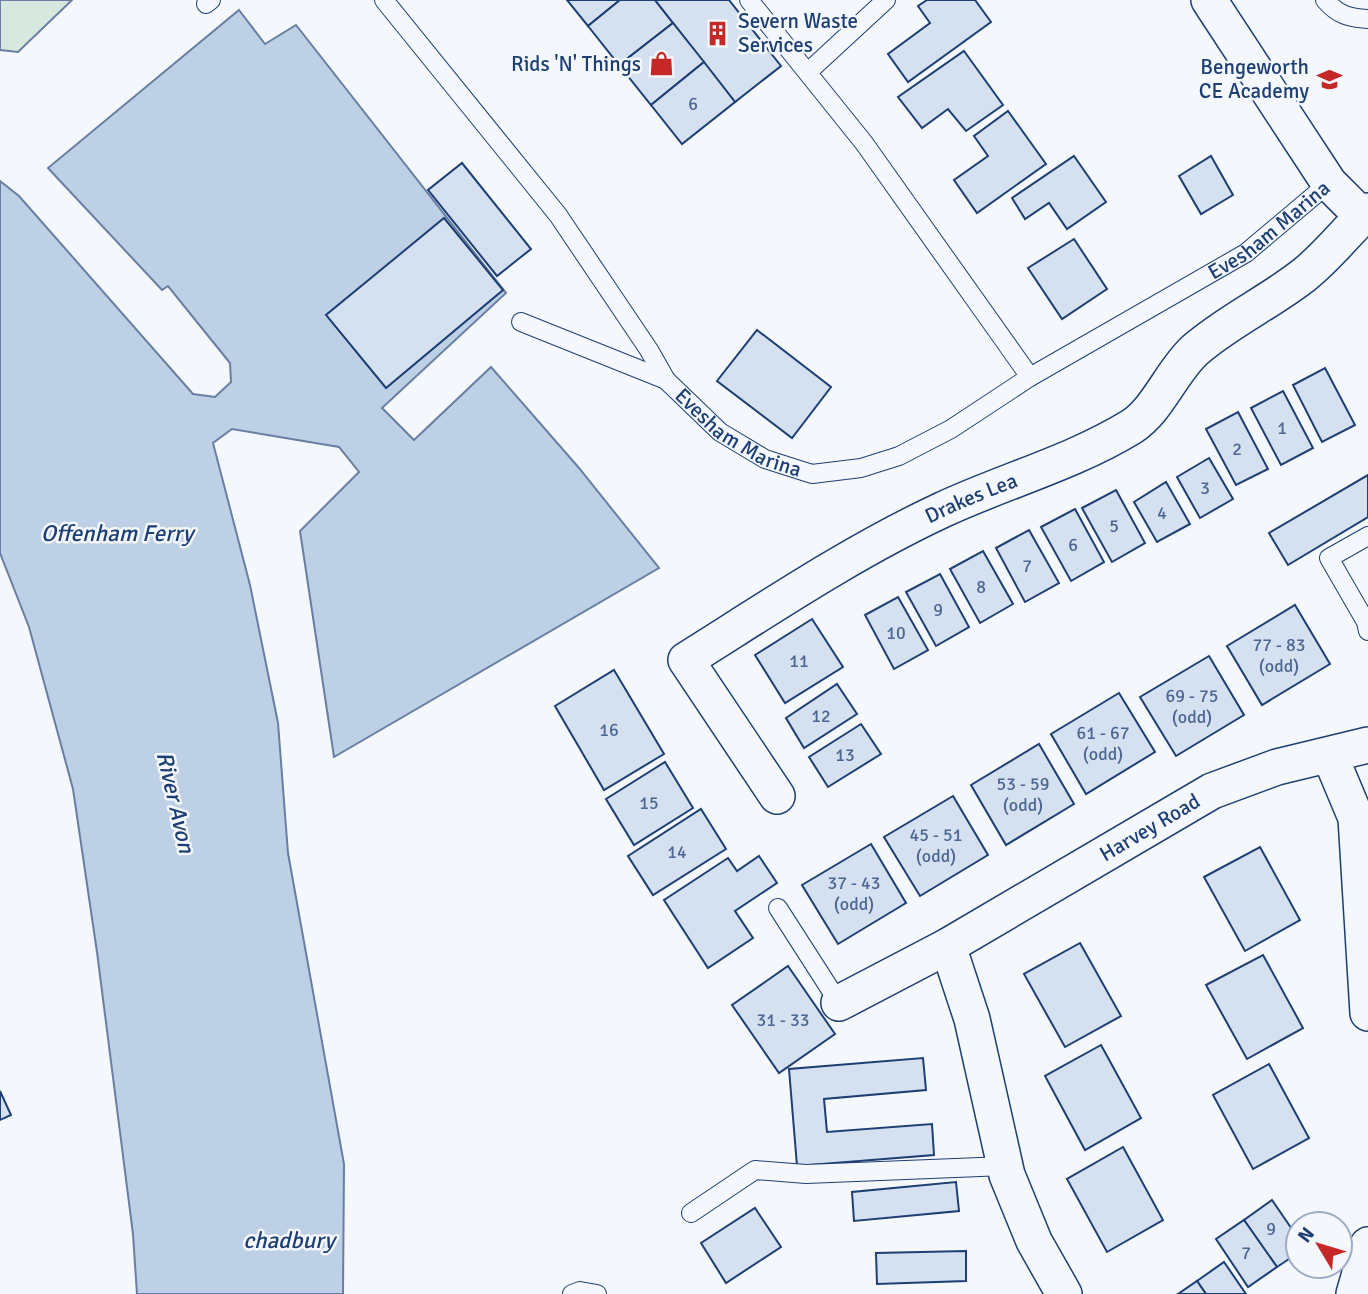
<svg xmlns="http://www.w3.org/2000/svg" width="1368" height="1294" viewBox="0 0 1368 1294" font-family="Signika,sans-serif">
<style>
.green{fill:#d7e8df;stroke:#687fa3;stroke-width:2}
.water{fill:#bed0e5;stroke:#687fa3;stroke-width:2}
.building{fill:#d5e0f0;stroke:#1d3f73;stroke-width:2}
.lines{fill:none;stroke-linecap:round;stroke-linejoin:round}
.service-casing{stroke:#1d3f73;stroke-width:20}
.minor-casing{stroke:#1d3f73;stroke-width:38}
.service{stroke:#f4f7fb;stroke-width:18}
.minor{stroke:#f4f7fb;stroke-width:35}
.labels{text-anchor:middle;stroke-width:5;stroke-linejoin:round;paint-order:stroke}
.number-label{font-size:18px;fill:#4b6792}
.poi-label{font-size:21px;fill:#1d3f73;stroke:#f4f7fb;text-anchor:end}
.street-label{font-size:21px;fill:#1d3f73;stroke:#f4f7fb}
.water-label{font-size:23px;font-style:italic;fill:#1d3f73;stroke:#f4f7fb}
</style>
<rect width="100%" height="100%" fill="#f4f7fb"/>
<path class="green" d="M0,0H72L18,52L0,50Z"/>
<path class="water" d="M239,10L265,44L296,25L506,293L382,408L414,440L491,367L579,468L659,568L334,757L300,531L359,472L339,447L232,429L213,443L250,585L278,723L288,853L344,1164L343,1294H137L133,1234L97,952L73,789L29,627L0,553V181L19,196L193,394L215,397L231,382L230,363L168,286L162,290L48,168Z"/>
<g class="building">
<path d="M567,0H620L588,26Z"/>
<path d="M620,0H655L673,23L619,65L588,26Z"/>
<path d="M655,0H729L781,66L735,102Z"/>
<path d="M927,0H975L991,22L908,82L888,54L930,23L918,6Z"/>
<path d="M673,23L704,62L651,105L619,65Z"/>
<path d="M964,51L1003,105L966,131L948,109L922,128L898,97Z"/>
<path d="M704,62L735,102L682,144L651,105Z"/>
<path d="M1008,111L1046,164L977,213L954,180L988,156L974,136Z"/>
<path d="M1074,156L1106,202L1067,229L1049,203L1025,219L1012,198Z"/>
<path d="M1211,156L1233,195L1201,214L1179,176Z"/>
<path d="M462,163L531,249L497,276L428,190Z"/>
<path d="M444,218L503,290L386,388L326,315Z"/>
<path d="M1074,239L1107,289L1062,319L1028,268Z"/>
<path d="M757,330L831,387L792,438L717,381Z"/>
<path d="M1325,368L1355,425L1322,442L1293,385Z"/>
<path d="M1283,391L1313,448L1281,465L1251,408Z"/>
<path d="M1238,412L1268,469L1236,485L1206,429Z"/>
<path d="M1209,458L1233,499L1200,518L1177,477Z"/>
<path d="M1368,475V517L1288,565L1269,533Z"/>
<path d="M1166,482L1190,524L1157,542L1134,502Z"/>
<path d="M1116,490L1145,543L1112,562L1082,508Z"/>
<path d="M1075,509L1104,562L1071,581L1041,527Z"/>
<path d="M1029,530L1059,583L1025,602L996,548Z"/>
<path d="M983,551L1013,604L980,623L950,569Z"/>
<path d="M940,574L969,627L936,646L906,592Z"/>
<path d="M898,597L928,650L894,669L865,615Z"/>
<path d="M1295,605L1330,664L1262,705L1227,646Z"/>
<path d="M812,619L843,667L785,703L755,655Z"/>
<path d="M1209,656L1244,715L1176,756L1140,697Z"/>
<path d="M614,670L664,754L604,790L555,706Z"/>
<path d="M837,684L857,714L804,748L786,718Z"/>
<path d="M1119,693L1155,752L1086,794L1051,734Z"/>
<path d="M861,724L881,754L828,787L809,757Z"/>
<path d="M1039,744L1074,804L1006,845L971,785Z"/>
<path d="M665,762L693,808L634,845L606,799Z"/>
<path d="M953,796L988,855L920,896L884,837Z"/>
<path d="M701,809L726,849L653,895L628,856Z"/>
<path d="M871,844L906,903L838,944L802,885Z"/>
<path d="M1260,847L1300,920L1245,951L1204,877Z"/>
<path d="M759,856L777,883L735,911L753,938L708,968L664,900L728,858L737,871Z"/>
<path d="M1080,943L1121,1016L1065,1047L1024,974Z"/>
<path d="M1263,955L1303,1028L1247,1059L1206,985Z"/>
<path d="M788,966L835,1034L779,1073L732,1005Z"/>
<path d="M1101,1045L1141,1118L1085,1150L1045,1076Z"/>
<path d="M923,1058L926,1090L824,1099L827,1132L932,1124L934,1155L797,1166L789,1069Z"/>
<path d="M1269,1064L1309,1138L1253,1169L1213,1095Z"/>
<path d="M0,1091L11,1115L0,1120Z"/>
<path d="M1123,1147L1163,1220L1107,1252L1067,1179Z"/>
<path d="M956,1182L959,1211L854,1221L852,1192Z"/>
<path d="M1272,1200L1298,1238V1253L1277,1267L1244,1220Z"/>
<path d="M755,1208L781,1247L726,1283L701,1243Z"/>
<path d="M1244,1220L1277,1267L1248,1287L1216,1239Z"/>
<path d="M966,1251V1281L877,1284L876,1253Z"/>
<path d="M1224,1262L1246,1294H1206L1197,1281Z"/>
<path d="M1197,1281L1206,1294H1178Z"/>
</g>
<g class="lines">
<defs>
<g id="service">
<path id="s1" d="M384,0L558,215L649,350L666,380L720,432L765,459L812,474L861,468L899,456L951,429L1030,377L1246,253L1329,183"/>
<path d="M749,0L864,143L1030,377"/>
<path d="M1325,0C1338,15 1349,18 1368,19"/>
<path d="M206,4L211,0"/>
<path d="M808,72L886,0"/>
<path d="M521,322L666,380"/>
<path d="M1368,536L1329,558L1366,622L1368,631"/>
<path d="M778,908L839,1003"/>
<path d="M691,1213L755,1170L806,1174L1005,1166"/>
<path d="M572,1294L580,1291L597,1294"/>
</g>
<g id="minor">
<path d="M1209,0L1329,183L1362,216"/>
<path d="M1330,756L1356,818L1368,1013"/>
<path id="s2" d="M777,796L686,660C769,608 852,552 942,510C1004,481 1072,463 1131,427C1158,410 1171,372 1195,350C1228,321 1270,302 1304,275C1328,256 1346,232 1368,211"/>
<path d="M948,946L972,1019L1007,1175L1034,1241L1064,1294"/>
<path id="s3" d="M839,1003L948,946L1212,791L1277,767L1368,745"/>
<path d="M1354,1294L1368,1245"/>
</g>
</defs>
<use href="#service" class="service-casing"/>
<use href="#minor" class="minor-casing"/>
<use href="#service" class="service"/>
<use href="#minor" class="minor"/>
</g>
<defs>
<symbol id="building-bare" viewBox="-9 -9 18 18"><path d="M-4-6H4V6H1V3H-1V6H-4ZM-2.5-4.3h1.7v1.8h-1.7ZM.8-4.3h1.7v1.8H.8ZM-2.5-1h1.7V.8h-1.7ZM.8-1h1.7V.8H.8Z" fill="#c62828" stroke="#f4f7fb" stroke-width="2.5" paint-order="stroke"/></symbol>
<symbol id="shop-bare" viewBox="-9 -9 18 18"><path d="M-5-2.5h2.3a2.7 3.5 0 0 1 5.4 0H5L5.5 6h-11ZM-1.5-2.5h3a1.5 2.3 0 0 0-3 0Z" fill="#c62828" stroke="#f4f7fb" stroke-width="2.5" paint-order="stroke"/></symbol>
<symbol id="school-bare" viewBox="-9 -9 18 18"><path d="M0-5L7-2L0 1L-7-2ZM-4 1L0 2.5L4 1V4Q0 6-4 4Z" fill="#c62828" stroke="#f4f7fb" stroke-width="2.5" paint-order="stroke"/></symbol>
</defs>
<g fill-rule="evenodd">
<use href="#building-bare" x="700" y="16" width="35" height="35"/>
<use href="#shop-bare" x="644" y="46" width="35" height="35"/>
<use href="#school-bare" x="1312" y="62" width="35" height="35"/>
</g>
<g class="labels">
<g class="number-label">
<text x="693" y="110">6</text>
<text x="1282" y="434">1</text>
<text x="1237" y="455">2</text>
<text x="1205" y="494">3</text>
<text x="1162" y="519">4</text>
<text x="1114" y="532">5</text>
<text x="1073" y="551">6</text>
<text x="1027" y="572">7</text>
<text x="981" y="593">8</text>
<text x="938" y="616">9</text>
<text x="896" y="639">10</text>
<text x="1279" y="651">77 - 83<tspan x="1279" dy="21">(odd)</tspan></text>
<text x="799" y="667">11</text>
<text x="1192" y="702">69 - 75<tspan x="1192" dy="21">(odd)</tspan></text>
<text x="821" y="722">12</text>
<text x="609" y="736">16</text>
<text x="1103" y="739">61 - 67<tspan x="1103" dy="21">(odd)</tspan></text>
<text x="845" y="761">13</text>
<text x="1023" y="790">53 - 59<tspan x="1023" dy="21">(odd)</tspan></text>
<text x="649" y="809">15</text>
<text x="936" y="841">45 - 51<tspan x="936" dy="21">(odd)</tspan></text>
<text x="677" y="858">14</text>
<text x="854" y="889">37 - 43<tspan x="854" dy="21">(odd)</tspan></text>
<text x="783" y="1026">31 - 33</text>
<text x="1271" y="1235">9</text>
<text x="1246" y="1259">7</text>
</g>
<g class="poi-label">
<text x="738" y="28" text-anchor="start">Severn Waste<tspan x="738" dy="24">Services</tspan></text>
<text x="641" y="71">Rids 'N' Things</text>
<text x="1309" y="74">Bengeworth<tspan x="1309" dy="24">CE Academy</tspan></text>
</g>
<g class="street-label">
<text dy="7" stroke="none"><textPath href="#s1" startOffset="1174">Evesham Marina</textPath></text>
<text dy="7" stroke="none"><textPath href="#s1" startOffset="565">Evesham Marina</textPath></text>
<text dy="7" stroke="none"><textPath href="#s2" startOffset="492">Drakes Lea</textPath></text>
<text dy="7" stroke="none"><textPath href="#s3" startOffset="357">Harvey Road</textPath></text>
</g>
<g class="water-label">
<text x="117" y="541">Offenham Ferry</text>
<text transform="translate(176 802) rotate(77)" y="8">River Avon</text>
<text x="289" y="1248">chadbury</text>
</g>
</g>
<g transform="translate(1319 1245) rotate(308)"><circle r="33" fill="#f4f7fb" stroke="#9eadc5" stroke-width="2"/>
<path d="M0-5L12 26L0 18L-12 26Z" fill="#c62828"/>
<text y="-10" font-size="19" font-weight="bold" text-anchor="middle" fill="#1d3f73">N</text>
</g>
</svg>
